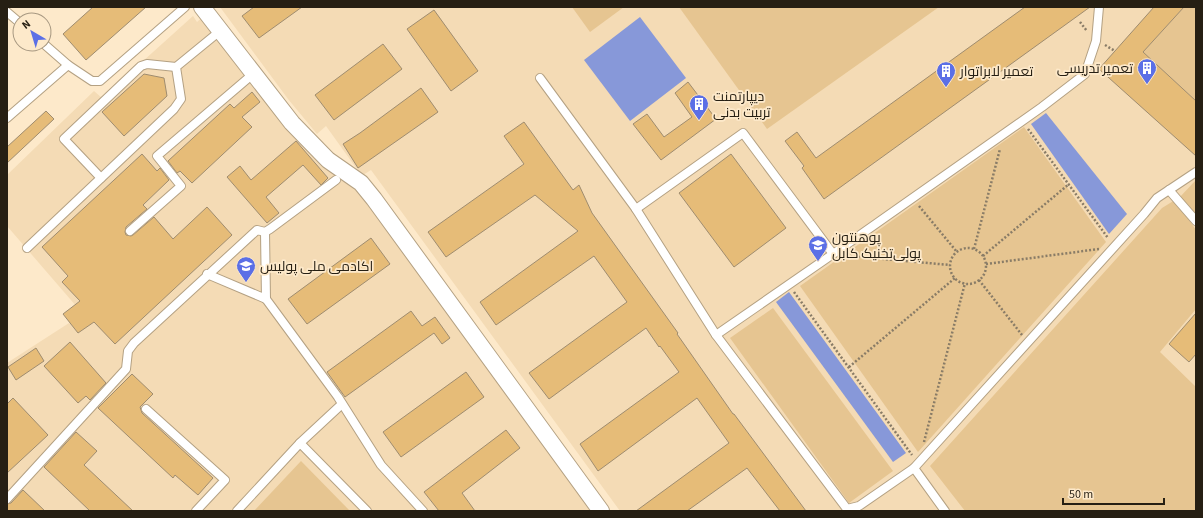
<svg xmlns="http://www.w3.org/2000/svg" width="1203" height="518" viewBox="0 0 1203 518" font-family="'Source Sans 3',Cairo,sans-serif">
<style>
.built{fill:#f4dbb5}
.green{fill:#e6c591}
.water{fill:#8798d9}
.building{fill:#e6bc78;stroke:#9f8c6f}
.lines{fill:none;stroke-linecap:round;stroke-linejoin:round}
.service-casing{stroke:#b4a183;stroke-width:10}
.minor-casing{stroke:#b4a183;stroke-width:18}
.path{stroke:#897c67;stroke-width:2.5;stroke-dasharray:2 2;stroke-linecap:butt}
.service{stroke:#fff;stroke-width:8}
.minor{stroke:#fff;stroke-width:16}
.labels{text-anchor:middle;stroke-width:3.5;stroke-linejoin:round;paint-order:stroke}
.poi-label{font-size:14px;fill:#261f13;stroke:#fde9ca;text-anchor:start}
</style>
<rect width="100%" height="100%" fill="#fde9ca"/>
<g class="built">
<path d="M220,7H1196V511H620L371,170L363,175L359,172L326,126L317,134L288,99Z"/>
<path d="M207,13L292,123L361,183L601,511H7V363L83,314L7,226V175L94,91L102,98L193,16L197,22Z"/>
</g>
<g class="green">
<path d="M572,7H624L590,32Z"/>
<path d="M679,7H939L767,129Z"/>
<path d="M1184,7H1196V101L1143,52Z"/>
<path d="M1024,127L1106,242L918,452L800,286Z"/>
<path d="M1196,180V215L1178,199Z"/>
<path d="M1175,200L1196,230V309L1160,352L1196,387V511H965L930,466L1162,208Z"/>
<path d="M773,308L893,471L849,503L730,338Z"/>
<path d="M301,461L350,511H254Z"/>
</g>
<g class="water">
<path d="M640,17L686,78L630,121L584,60Z"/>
<path d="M1046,113L1127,214L1109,234L1031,124Z"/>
<path d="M789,292L906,453L893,462L776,302Z"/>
</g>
<g class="building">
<path d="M93,7H146L86,60L63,34Z"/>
<path d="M254,7H302L259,38L242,16Z"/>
<path d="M1025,7H1090L824,199L802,168L804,166L785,141L797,132L816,158Z"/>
<path d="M1154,7H1184L1143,52L1196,101V156L1099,69Z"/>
<path d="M434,10L478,71L451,91L407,29Z"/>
<path d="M383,44L402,69L334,120L315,95Z"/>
<path d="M144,74L164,78L167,96L124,136L102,112Z"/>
<path d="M688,82L716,119L661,160L633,124L647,114L664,137L692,117L675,93Z"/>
<path d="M421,88L438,112L358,168L343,144L360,133Z"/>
<path d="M252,92L260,102L242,117L252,127L192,183L180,171L177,173L168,161L230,104L234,108Z"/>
<path d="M46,111L54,119L7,163V147Z"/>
<path d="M524,122L573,190L579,185L592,213L678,333L677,334L733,414H734L806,511H780L747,468L687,511H636L729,443L697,398L598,471L580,444L679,372L660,346L659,347L646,328L549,399L529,373L627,302L594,256L496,325L480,302L578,231L535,195L446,257L428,232L524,164L504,136Z"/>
<path d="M296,141L328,178L321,185L303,165L266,197L279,213L267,223L227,177L240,166L251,180Z"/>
<path d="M142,154L157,171L160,168L169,180L143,205L147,209L126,227L125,232L126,235L131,236L133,235L154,217L173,239L207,207L232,235L115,344L94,322L78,333L63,314L80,301L62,282L68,276L42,247Z"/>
<path d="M731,154L786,228L734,267L679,193Z"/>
<path d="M371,238L390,264L307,324L288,299Z"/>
<path d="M411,311L422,326L435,317L450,338L442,344L434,333L345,397L327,372Z"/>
<path d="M1196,313V354L1189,362L1169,344Z"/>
<path d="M70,342L106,383L90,400L86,396L78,403L44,366Z"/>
<path d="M36,348L44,361L16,380L8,367Z"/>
<path d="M466,372L484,397L401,457L383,432Z"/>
<path d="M132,374L153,394L140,407L142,413L213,478L198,495L175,475L173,478L98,408Z"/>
<path d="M13,398L48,435L7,473V404Z"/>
<path d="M506,430L520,448L462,493L475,511H439L424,492Z"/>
<path d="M76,432L97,451L84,465L133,511H90L44,467Z"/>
<path d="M23,490L45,511H7V504L11,503Z"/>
</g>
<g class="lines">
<defs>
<g id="service">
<path d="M7,12L20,23"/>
<path d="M44,44L68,65"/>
<path d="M540,78L636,209L716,335L847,509L859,506L914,468"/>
<path d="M7,118L68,65L92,81H100L185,7"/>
<path d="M101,178L64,139L141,66L147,64L176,67"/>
<path d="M1169,190L1196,221"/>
<path d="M636,209L743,133L833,254"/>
<path d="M130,231L181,186L157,156L253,74"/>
<path d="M27,248L174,109L181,99L176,67L220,31"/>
<path d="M207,274L266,299L265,232"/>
<path d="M266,299L338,397L381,465L423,511"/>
<path d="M716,335L833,254L1042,107L1085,74L1096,41L1099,7"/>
<path d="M146,409L225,480L196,511"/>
<path d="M300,443L342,404"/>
<path d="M7,499L126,369L128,351L134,343L257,230L265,232L270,229L336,180"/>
<path d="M237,511L300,443L367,511"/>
<path d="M945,511L914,468L1144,214L1157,198L1196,172"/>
</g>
<path id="minor" d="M202,7L292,123L328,160L361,183L374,199L601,511"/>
</defs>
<use href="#service" class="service-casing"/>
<use href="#minor" class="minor-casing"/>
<g class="path">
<path d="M1080,22L1087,31"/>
<path d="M1105,45L1115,51"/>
<path d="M1028,129L1108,238"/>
<path d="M919,206L957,252"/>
<circle cx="968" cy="266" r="18"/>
<path d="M974,249L1000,149"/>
<path d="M850,256L950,265"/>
<path d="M983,256L1069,184"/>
<path d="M986,264L1099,249"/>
<path d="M979,280L1022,335"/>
<path d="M794,292L912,455"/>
<path d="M849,367L955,278"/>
<path d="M924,442L965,283"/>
</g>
<use href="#service" class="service"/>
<use href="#minor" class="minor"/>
</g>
<defs>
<symbol id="building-pin" viewBox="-11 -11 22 30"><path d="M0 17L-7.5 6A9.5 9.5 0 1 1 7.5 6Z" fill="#5b6fe6" stroke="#fde9ca"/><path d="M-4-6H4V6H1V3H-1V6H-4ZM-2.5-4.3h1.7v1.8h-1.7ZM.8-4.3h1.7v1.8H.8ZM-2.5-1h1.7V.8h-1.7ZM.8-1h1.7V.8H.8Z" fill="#fff"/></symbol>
<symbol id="university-pin" viewBox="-11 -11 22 30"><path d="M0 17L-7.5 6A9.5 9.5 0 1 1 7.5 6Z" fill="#5b6fe6" stroke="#fde9ca"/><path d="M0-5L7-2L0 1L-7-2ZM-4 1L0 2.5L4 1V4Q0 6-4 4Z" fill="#fff"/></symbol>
</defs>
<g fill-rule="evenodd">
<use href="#building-pin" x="1136" y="57" width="22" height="30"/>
<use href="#building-pin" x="935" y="60" width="22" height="30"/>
<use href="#building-pin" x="688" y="93" width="22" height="30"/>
<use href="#university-pin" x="807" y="234" width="22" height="30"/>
<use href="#university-pin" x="235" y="255" width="22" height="30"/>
</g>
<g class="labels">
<g class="poi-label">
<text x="1133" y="73" text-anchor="end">تعمیر تدریسی</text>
<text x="960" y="76">تعمیر لابراتوار</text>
<text x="713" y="101">دیپارتمنت<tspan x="713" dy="16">تربیت بدنی</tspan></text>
<text x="832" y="242">پوهنتون<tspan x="832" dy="16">پولی‌تخنیک کابل</tspan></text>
<text x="260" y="271">اکادمی ملی پولیس</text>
</g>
</g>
<rect width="1203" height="518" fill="none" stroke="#261f13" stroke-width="16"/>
<g transform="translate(32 32) rotate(322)"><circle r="19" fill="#fde9ca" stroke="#a79881"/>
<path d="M0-3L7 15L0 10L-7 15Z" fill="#5b6fe6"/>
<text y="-6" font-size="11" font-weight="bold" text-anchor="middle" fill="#261f13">N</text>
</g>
<path d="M1063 498v6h101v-6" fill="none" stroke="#261f13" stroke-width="2"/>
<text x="1069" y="498" font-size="12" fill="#261f13" stroke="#fde9ca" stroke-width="3" paint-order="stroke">50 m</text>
</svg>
